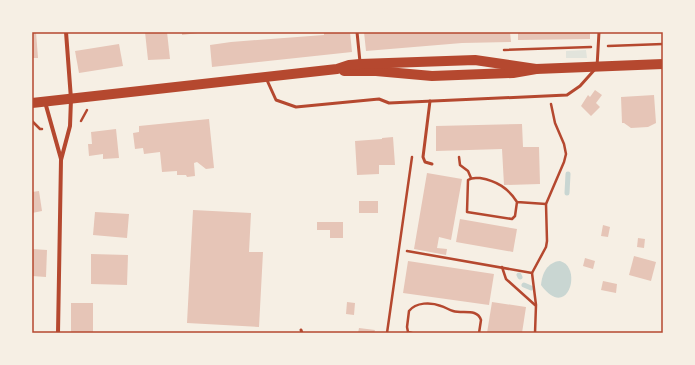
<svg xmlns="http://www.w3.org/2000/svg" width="695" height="365" viewBox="0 0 695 365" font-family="'Source Sans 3',sans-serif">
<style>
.green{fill:#e2e4dc}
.water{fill:#c9d6d2}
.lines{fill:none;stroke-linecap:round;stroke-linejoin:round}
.stream{stroke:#c9d6d2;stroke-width:5}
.building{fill:#e6c5b7}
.path{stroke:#b5482f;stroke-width:2.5}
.service{stroke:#b5482f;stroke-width:3}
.minor{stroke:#b5482f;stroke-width:4}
.primary{stroke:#b5482f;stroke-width:10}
.neatline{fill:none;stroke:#b5482f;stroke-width:1.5}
</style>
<rect width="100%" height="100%" fill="#f6efe4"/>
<path class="green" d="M586,50L587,58H566V51Z"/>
<path class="water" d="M560,261C583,267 568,322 541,285C542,274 547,262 560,261Z"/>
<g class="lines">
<g class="stream">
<path d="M567,193L568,174"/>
<path d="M519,275L520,277"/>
<path d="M524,285L531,288"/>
</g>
</g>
<g class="building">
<path d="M32,32H36L38,58H32Z"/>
<path d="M145,32H167L170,59L148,60Z"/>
<path d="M182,32H198V33L182,35Z"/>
<path d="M324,32H350L352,52L212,67L210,45L231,42L324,35Z"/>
<path d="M364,32H510L511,42L462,43L366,51Z"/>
<path d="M518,32H590V39L518,40Z"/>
<path d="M119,44L123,66L79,73L75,51Z"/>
<path d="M595,90L602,95L596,103L600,107L591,116L581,106L588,95L590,97Z"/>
<path d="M654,95L656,123L648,127L631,128L624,123H622L621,97Z"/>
<path d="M209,119L214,168L206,169L197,162L194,163L195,176L187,177L186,175H177V171L162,172L160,152L144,154L143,148L135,149L133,133L139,132V126Z"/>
<path d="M522,124L523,147H539L540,184L504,185L502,149L436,151V126Z"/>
<path d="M116,129L119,158L103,159V154L89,156L88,144H92L91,132Z"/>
<path d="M393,137L395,165H379V174L357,175L355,141L382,139V138Z"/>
<path d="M427,173L462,179L451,240L439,237L437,248L447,249L446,255L414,249Z"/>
<path d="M39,191L42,211L32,213V192Z"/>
<rect x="359" y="201" width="19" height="12"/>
<path d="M193,210L251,213L249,252H263L259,327L187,323Z"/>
<path d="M95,212L129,214L127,238L93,235Z"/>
<path d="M460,219L517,229L513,252L456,242Z"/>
<path d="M317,222H343V238H330V230H317Z"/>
<path d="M603,225L610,227L608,237L601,236Z"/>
<path d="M638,238L645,239L644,248L637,247Z"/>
<path d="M32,249L47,250L46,277L32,276Z"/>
<path d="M91,254L128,255L127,285L91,284Z"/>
<path d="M634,256L656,262L651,281L629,275Z"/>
<path d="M585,258L595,261L593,269L583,266Z"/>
<path d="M408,261L494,274L489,305L403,293Z"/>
<path d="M603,281L617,284L616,293L601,290Z"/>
<path d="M347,302L355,303L354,315L346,314Z"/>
<path d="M492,302L526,307L522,333H487Z"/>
<rect x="71" y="303" width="22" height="30"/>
<path d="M359,328L375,330L374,333H358Z"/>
</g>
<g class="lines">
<g class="path">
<path d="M608,46L663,44"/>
<path d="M504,50L591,47"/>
<path d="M32,121L40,129H42"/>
<path d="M81,121L87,110"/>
<path d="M459,157L460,165L468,171L471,178"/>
<path d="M517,202L515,216L512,219L467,212L468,180C472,177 475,178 480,178C497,181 508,188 517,202L546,204"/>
<path d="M407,251L532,273"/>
<path d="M502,267L506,279L535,305"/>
<path d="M387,333L412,157"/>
<path d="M412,333L408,332L407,327L409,311C416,302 431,302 441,306C445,307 449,310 453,311C463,314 477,308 481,320L479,333"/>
<path d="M535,333L536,305L532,273L546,247L547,241L546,204L564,162L566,154L564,144L555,123L551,104"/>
</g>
<g class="service">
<path d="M357,32L360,62"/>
<path d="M266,78L276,100L296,107L379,99L389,103L567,95L580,86L597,67L599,32"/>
<path d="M430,101L423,157L425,162L432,164"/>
<path d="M301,330L302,333"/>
</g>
<g class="minor">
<path d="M45,102L61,159"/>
<path d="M58,333L61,160L70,126L71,99L66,32"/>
</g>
<g class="primary">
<path d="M344,71H376L432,76L513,73L536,69L663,64"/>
<path d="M32,103L337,69L349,65L360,64L475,60L536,69"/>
</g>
</g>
<rect width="695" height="365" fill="none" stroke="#f6efe4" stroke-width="66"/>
<rect x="33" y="33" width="629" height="299" class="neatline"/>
</svg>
